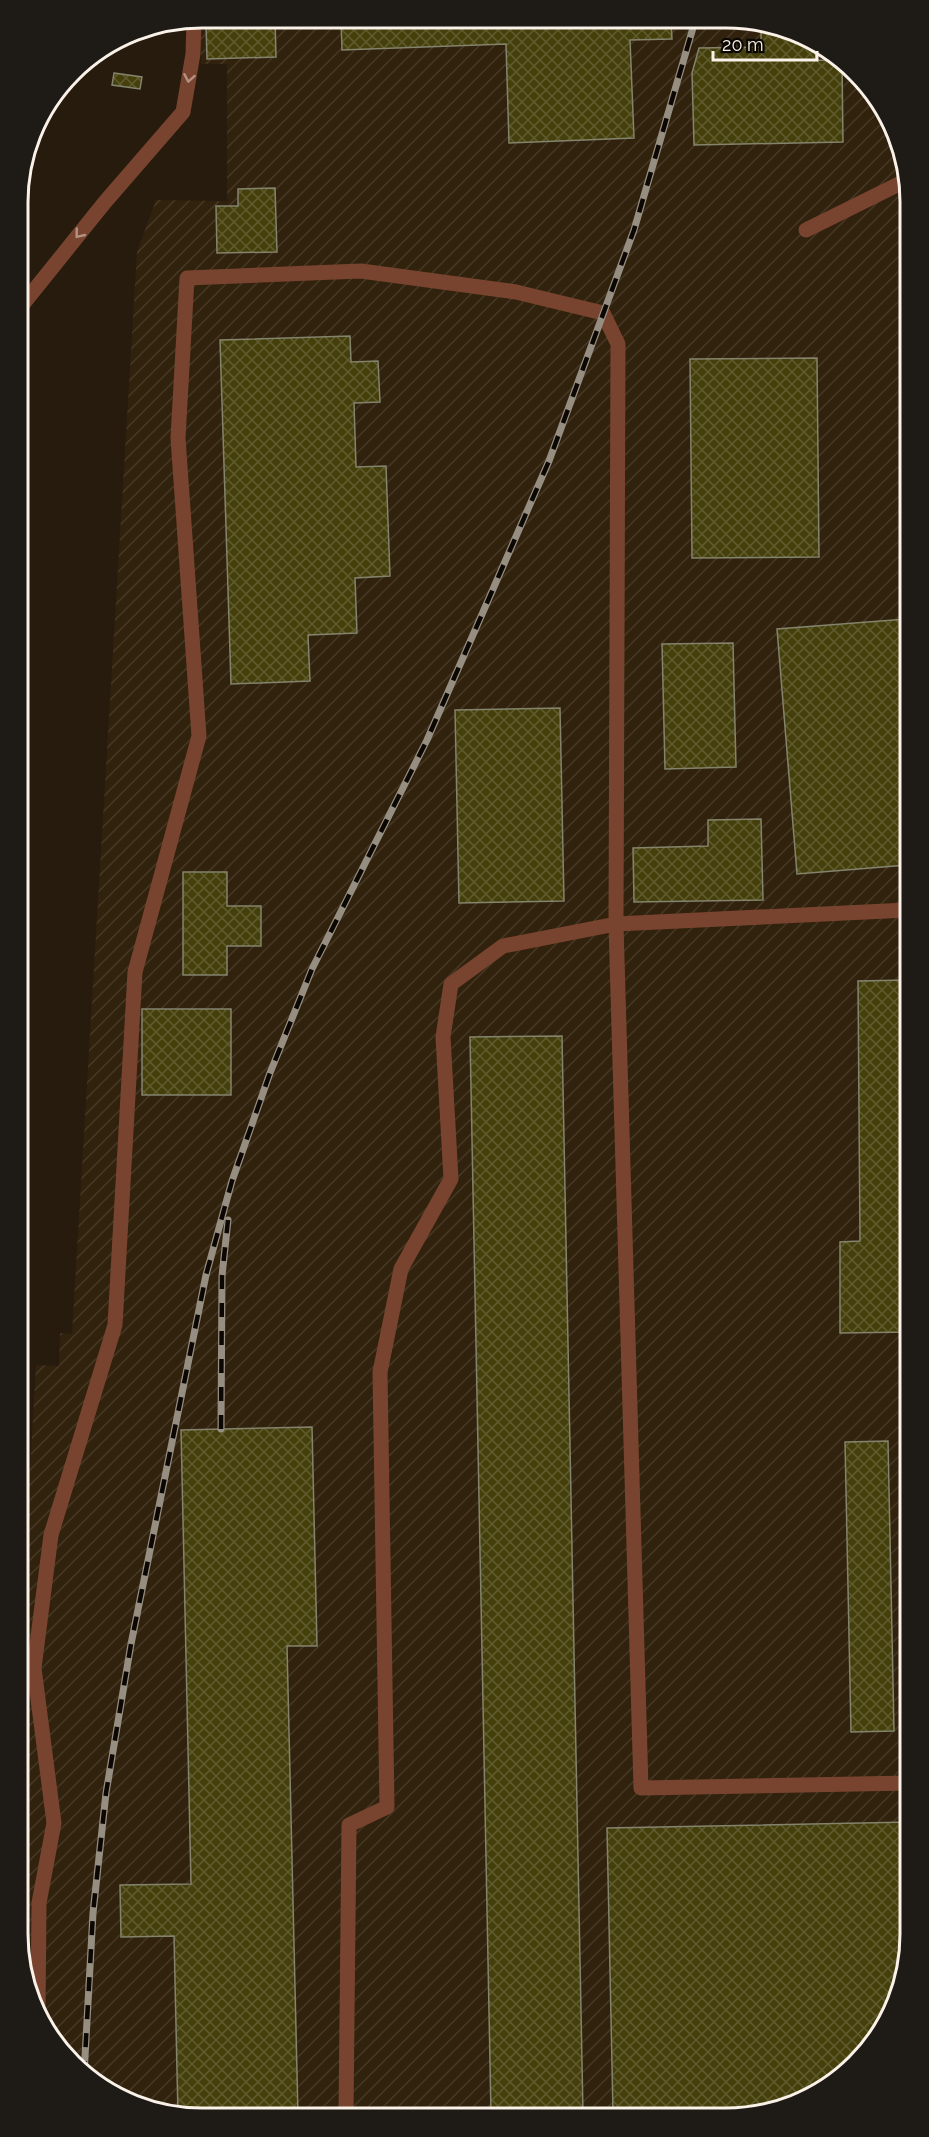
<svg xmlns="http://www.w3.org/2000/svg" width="929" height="2137" viewBox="0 0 929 2137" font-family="Raleway,sans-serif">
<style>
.industrial{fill:url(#industrial-furrows)}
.building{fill:url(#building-cross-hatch);stroke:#84836d;stroke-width:1.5}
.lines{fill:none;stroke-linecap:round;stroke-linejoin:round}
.service{stroke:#79442f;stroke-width:15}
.rail-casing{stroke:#978e82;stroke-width:7}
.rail{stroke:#0b0703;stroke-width:4.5;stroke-dasharray:14;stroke-linecap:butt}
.oneway{stroke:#b39283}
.rim{fill:none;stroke:#faf2e9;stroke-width:3}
</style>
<defs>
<pattern id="industrial-furrows" width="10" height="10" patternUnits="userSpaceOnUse" patternTransform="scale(1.5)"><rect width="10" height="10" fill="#31220d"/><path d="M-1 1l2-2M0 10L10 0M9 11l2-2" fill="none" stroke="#463824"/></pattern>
<pattern id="building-cross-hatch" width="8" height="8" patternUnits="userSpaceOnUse" patternTransform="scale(1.5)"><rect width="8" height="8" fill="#45400b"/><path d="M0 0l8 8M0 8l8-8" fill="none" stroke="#615c2f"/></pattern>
</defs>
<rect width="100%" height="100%" fill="#261b0c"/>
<path class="industrial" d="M227,18L762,21L848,64L880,100L905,155L911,1947L897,2005L865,2056L829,2088L774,2113L167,2116L81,2073L43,2027L24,1982L23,1486L30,1469L36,1365L59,1366L60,1333L72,1334L137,252L156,200L227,201V64H201V20Z"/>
<g class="building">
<path d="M237,18H275L276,57L207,59L206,25L237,24Z"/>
<path d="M341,19L671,21L672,39L630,40L634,138L509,143L506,44L342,50Z"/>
<path d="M761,21L815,48L816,60L842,61L843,142L694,145L692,73L699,48L761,47Z"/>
<path d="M114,73L142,77L140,89L112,85Z"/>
<path d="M275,188L277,252L217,253L216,206H238V189Z"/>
<path d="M350,336L351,362L378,361L380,402L354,403L356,467L386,466L390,576L355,578L357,633L308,635L310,681L231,684L220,340Z"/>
<path d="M817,358L819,557L692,558L690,359Z"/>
<path d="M906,619L907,865L797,874L777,629Z"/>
<path d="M733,643L736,767L665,769L662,644Z"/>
<path d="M560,708L564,901L459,903L455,710Z"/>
<path d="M761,819L763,900L634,902L633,848L708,846V820Z"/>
<path d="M183,872H227V906H261V946H227V975H183Z"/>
<path d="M907,980L909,1332L840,1333V1242L860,1241L858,981Z"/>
<rect x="142" y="1009" width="89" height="86"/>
<path d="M562,1036L583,2114H491L470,1037Z"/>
<path d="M312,1427L317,1646H287L298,2115H178L174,1936L121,1937L120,1885L191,1884L181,1430Z"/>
<path d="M888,1441L894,1731L851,1732L845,1442Z"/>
<path d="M910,1822L911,1947L897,2005L865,2056L829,2088L774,2113H613L607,1828Z"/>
</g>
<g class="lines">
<g class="service">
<path d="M806,230L905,181"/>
<path d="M19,309L105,202L183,112L193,54L194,20"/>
<path d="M38,2015L39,1903L54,1823L34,1668L51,1535L115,1325L135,972L199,736L178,438L187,278L361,271L516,292L603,313L618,344L616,924L641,1788L910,1783"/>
<path d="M346,2115L349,1825L387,1807L380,1372L401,1269L451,1179L443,1037L451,984L503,946L616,924L907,910"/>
</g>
<defs>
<g id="rail">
<path d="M221,1429L222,1276L228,1220"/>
<path d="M84,2075L93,1913L106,1793L131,1644L206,1275L232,1181L270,1073L312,969L427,740L549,461L634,230L695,21"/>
</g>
</defs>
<use href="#rail" class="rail-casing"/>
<use href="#rail" class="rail"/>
</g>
<defs><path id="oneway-chevron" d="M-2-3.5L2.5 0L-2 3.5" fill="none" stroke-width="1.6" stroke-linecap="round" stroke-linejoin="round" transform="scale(1.5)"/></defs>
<g class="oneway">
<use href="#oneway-chevron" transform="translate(189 78) rotate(100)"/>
<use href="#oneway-chevron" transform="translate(79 234) rotate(129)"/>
</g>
<path d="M0 0H929V2137H0ZM202 28H726A174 174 0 0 1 900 202V1934A174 174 0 0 1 726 2108H202A174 174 0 0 1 28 1934V202A174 174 0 0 1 202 28Z" fill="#1e1a15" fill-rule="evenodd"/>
<path class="rim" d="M202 28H726A174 174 0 0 1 900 202V1934A174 174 0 0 1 726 2108H202A174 174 0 0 1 28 1934V202A174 174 0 0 1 202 28Z"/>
<path d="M713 51v9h104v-9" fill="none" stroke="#faf2e9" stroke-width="3"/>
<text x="722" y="51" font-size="18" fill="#faf2e9" stroke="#0b0703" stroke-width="4.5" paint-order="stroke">20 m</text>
</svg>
